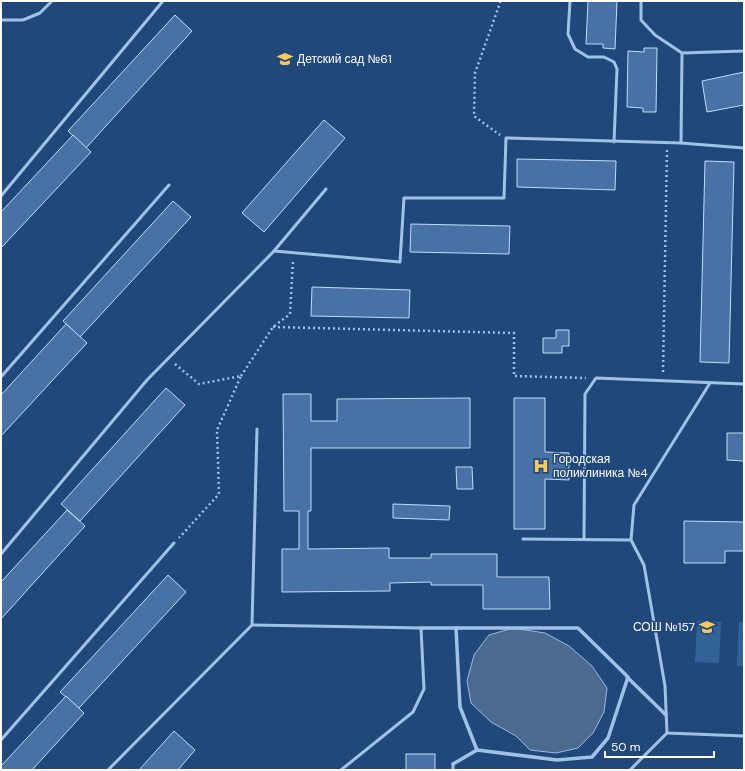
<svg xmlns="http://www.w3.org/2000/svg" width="745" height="771" viewBox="0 0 745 771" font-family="'DM Sans',sans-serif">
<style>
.green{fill:#336299}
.water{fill:#4c6a90;stroke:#95bce7}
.building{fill:#4872a5;stroke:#c5dbf5}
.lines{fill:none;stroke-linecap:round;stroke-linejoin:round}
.path{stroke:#a2c1e6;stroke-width:2.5;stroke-dasharray:2 3;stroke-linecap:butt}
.service{stroke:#a2c1e6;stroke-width:3}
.pedestrian{stroke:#a2c1e6;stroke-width:3.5}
.labels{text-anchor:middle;stroke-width:3;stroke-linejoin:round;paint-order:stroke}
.poi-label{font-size:12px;fill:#fff;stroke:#20487b;text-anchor:start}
</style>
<rect width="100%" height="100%" fill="#20487b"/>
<g class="green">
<path d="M697,621L721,622L719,663L695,662Z"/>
<path d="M739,622H744V666H737Z"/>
</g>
<path class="water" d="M513,628L545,633L569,646L592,666L607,688L604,712L593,733L578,748L556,753L530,750L516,736L491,722L471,703L467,681L474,655L489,635Z"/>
<g class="building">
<path d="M588,1H617L615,49L603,48V44H586Z"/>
<path d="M175,15L192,31L86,148L68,131Z"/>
<path d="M644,48H657L656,112H643V108L627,107L628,51L644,52Z"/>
<path d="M744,72V105L707,112L702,81Z"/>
<path d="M324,120L345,138L264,232L242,213Z"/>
<path d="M73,135L91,152L1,248V212Z"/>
<path d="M517,159L616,161L615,190L517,187Z"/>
<path d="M705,161L734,162L729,363L700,362Z"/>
<path d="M173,201L191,217L80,337L63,321Z"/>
<path d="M411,224L510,226L509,254L410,252Z"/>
<path d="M312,287L410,290L409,318L311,316Z"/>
<path d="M66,324L87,343L1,436V395Z"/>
<path d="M556,330H569V346H562V353H543V338H556Z"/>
<path d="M166,388L185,405L80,521L61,504Z"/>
<path d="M283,394H311V421H337V399L470,398V448H311V511H308V549L389,548V558H431V554H497V577H549L550,609H483V585H431V582L390,583V591L282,592V549H299V511H284Z"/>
<path d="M514,398H545V452L569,453V480L545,479V529H514Z"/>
<path d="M727,433H744V461L727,460Z"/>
<path d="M456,467H472L473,489H457Z"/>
<path d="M393,504L450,506L449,520L393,518Z"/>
<path d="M67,510L85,526L1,619V582Z"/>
<path d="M684,521L744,522V551H725V563H684Z"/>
<path d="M168,575L186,592L79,708L60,692Z"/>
<path d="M66,696L84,713L32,770H1V766Z"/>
<path d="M174,731L195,750L178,770H139Z"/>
<rect x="406" y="754" width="29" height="16"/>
</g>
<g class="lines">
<g class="path">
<path d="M500,1V3L475,73L474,116L500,135"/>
<path d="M273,327L514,333V376L586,378"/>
<path d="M175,364L199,384L241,376L217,430L219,494L179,538"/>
<path d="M663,372L667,149"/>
<path d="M241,376L273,327L290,314L293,260"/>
</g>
<g class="service">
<path d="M570,1L568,34L575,49L588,57H604L614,62L617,69L614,142"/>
<path d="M641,1V20L655,35L682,53L681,143"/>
<path d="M1,20H23L40,13L51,2L50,1"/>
<path d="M682,53L744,51"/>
<path d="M1,196L163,1"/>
<path d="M274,251L400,262L404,198H504L506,138L681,143L744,148"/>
<path d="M1,377L169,185"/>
<path d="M523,539L631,540"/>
<path d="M584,539L585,394L596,378L744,384"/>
<path d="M1,554L147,380L274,251L326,189"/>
<path d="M252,625L421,628L424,689L413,712L341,770"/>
<path d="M667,733L744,736"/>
<path d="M1,740L174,543"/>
<path d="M453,764V770"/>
<path d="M108,770L252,625L257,429"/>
<path d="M630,770L667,733L665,686L644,565L631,540L634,505L710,383"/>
</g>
<g class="pedestrian">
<path d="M421,628H458"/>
<path d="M456,628H578L628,677L608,738L592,757L557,760L477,750L460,707Z"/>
<path d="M627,677L666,715"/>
<path d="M453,764L477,750"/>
</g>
</g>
<defs>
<symbol id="school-bare" viewBox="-9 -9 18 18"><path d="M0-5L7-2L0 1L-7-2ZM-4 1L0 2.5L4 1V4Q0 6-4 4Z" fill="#f3c962" stroke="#20487b" stroke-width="2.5" paint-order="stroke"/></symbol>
<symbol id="hospital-bare" viewBox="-9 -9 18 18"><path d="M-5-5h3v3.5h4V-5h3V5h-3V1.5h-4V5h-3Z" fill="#f3c962" stroke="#20487b" stroke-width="2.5" paint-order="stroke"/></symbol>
</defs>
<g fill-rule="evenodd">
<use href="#school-bare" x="274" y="48" width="22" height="22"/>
<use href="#hospital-bare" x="530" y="455" width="22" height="22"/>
<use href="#school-bare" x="696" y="616" width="22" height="22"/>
</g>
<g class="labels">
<g class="poi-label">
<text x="297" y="63">Детский сад №61</text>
<text x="553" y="463">Городская<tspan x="553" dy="14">поликлиника №4</tspan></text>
<text x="695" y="631" text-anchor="end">СОШ №157</text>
</g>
</g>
<rect width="745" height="771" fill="none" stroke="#ffffff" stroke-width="4"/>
<path d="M605 751v6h109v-6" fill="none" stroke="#ffffff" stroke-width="2"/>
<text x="611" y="751" font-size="12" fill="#ffffff" stroke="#20487b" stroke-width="3" paint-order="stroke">50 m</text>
</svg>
